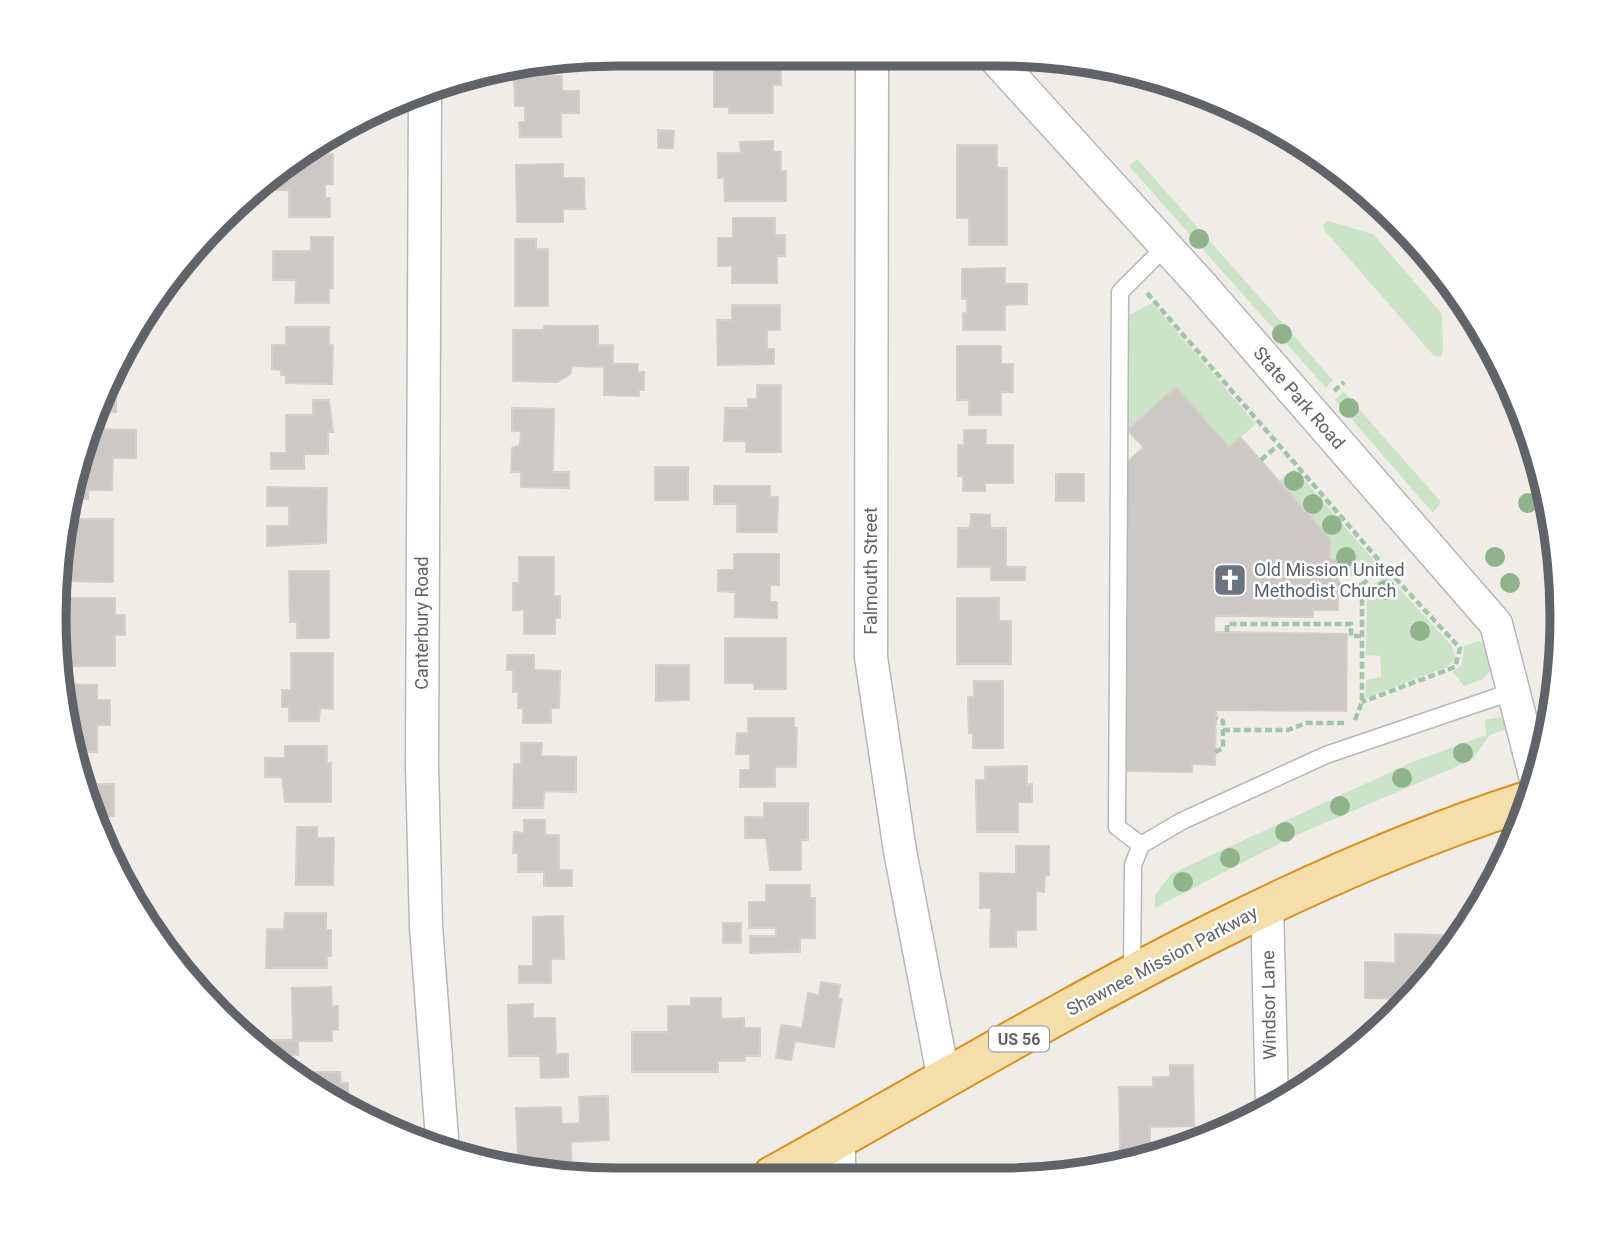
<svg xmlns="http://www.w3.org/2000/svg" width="1617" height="1235" viewBox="0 0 1617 1235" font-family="Roboto,sans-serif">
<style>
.green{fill:#cbe4c8}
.building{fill:#cbc8c5;stroke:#d4cfc7;stroke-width:2}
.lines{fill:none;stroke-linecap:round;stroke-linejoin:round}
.service-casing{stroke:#b5b8bb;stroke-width:19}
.minor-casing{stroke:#b5b8bb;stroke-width:35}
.trunk-casing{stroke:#dc901c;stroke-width:42}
.path{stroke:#a2c4a9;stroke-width:4.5;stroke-dasharray:7 3.5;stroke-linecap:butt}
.service{stroke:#fff;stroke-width:16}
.minor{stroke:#fff;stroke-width:32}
.trunk{stroke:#f4deaa;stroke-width:38}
.tree{fill:#91b38c}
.labels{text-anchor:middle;stroke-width:5;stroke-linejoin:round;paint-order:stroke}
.shield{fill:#fff;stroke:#909295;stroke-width:2}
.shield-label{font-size:16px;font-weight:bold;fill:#606367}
.street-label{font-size:18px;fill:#606367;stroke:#fff}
.worship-label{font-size:18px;fill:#5b616d;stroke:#fff;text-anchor:start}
.rim{fill:none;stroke:#606367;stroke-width:9}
</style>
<rect width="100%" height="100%" fill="#f0ede8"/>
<g class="green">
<path d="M1137,159L1333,380L1326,388L1129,166Z"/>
<path d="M1328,221L1373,234L1442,314L1443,352L1440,357L1434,356L1325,231L1323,225Z"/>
<path d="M1152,303L1256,424L1229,447L1176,388L1127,430V316Z"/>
<path d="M1344,392L1441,502L1433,513L1335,400Z"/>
<path d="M1295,469L1378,565L1366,575L1338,576V561L1330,560V539L1279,481Z"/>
<path d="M1386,574L1452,646L1455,658L1449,666L1366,698V680L1381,677L1380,656L1366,655L1367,590Z"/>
<path d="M1479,641L1487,646L1490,671L1483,679L1464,686L1453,672L1462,664L1464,646Z"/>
<path d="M1501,717L1507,729L1490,735L1472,760L1290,838L1155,908V895L1171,874L1410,763L1486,735L1485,720Z"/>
</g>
<g class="building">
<path d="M714,55H781V85H773V113H729V107H714Z"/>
<path d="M514,76H562V91H579V113H561V137H520L519,122H525V106H515Z"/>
<path d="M658,130L674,131L673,148H658Z"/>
<path d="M773,141V152H781V171H786V201H725L724,178H718V153H741L740,142Z"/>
<path d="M957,145H997V168H1007V245H969V218H957Z"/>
<path d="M305,153L333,154V184H325V198H330V217H289V190H274L275,177L289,169Z"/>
<path d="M563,164V178H584L585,209H563V222H517L516,165Z"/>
<path d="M733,218H775V235H785V256H777V283H732V266H718V238H733Z"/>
<path d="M311,237H333V288H329V303H295L296,280H273V251H311Z"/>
<path d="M515,239H536V249H548V306H515Z"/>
<path d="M1005,268V284H1027V304L1005,305V330H963V313H967V299H962V269Z"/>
<path d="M732,305H780V330H767V349H774V364L718,365L717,320H732Z"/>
<path d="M544,326H598V345H613V364H638V372H644V390H639V396L604,395V367L572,366L570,374L557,382L513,381V330H544Z"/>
<path d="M286,327H329V345H333L332,384L286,383V375H281V370L272,369V345H286Z"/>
<path d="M957,346H1001V364H1013V392H1001V415H969V400H957Z"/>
<path d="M757,385H781V452H746V441H724L725,408H748V399H757Z"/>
<path d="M1176,387L1229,447L1240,437L1330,539V560H1338V610H1313V617L1214,616V632L1347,634L1346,711L1216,710L1215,765L1192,764V772L1126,771L1127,611H1121L1122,467L1144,447L1127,430Z"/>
<path d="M103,396H116V412H97Z"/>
<path d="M313,400H329L333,432H328V454H304V469H271V453H286V415H313Z"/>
<path d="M512,408L554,409L553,472H569V488L521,487V472H511L512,448L520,445L521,431H512Z"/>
<path d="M92,429L136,430V458H113L112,490H88V499H68Z"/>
<path d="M964,430H986V445H1013V483H985V491H963V476H958V445H964Z"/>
<rect x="655" y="467" width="33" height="33"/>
<rect x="1056" y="474" width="28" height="27"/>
<path d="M714,486H770V497H778L777,532H737V504H714Z"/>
<path d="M267,487L327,488L326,543L267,546V526H289V506H267Z"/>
<path d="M971,514L990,515V528H1006V567H1025V580H991V567H958V528H970Z"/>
<path d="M64,519H113V582L60,581Z"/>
<path d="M734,554H779V585H770V602H777V618L735,617V592L718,591V570H734Z"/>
<path d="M519,557H554V596H560V618H555V634H524V610H513V583H519Z"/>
<path d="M289,571H329V638H297V622H290Z"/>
<path d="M59,598H115V615H125V635H115V666H58L56,652Z"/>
<path d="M957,598H999V621H1011V664H957Z"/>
<path d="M725,638H786V689H754V683H725Z"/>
<path d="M291,653H333V709L320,708L319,721H289V707H282V690H291Z"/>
<path d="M507,655H534V670L560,671L559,708H551V723H523V708H518V692H513V670H507Z"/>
<path d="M656,665H689V700L656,701Z"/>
<path d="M974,681H1003V748H973V733H969L968,697H974Z"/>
<path d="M61,684L97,685V700H110V725H97V752H75Z"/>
<path d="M748,718H794V728H797L796,767H775V787H740V770H750V754H736L737,733H748Z"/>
<path d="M521,743H542L541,756L576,757V792L544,791L543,808H513L514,764H521Z"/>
<path d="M285,746H327V764L331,763V802H285L282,777H265V758H285Z"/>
<path d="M1027,766V785L1032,784V802H1018V832H977L976,780H985V767Z"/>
<path d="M81,784H114V816L93,817Z"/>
<path d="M764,803H808V840H801V870H770L766,838H745V817H764Z"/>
<path d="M524,820H545V835H559V870H572V886H544V872H518V853H513L514,832L524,833Z"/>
<path d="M297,827H317V838H334L333,885H296Z"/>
<path d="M1016,846H1049V875H1045L1044,892L1036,891V930H1016V947H990L991,908H980V873L1016,874Z"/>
<path d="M766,885H810V898H815V938H800V952L750,953V936H776V928H749V902H766Z"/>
<path d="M285,913H326V930H331V956H327V968H266L267,929H284Z"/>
<path d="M563,916L564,959H551V983H519V966H533V917Z"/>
<rect x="723" y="923" width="18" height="20"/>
<path d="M1395,934L1442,935L1444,959L1411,999L1365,998V962L1395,963Z"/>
<path d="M821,982L840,985L838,998L842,999L834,1047L795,1041L791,1060L776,1058L781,1025L802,1028L808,993L819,995Z"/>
<path d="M331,987L332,1006H338V1030H332V1041H298V1055H272V1040H293L292,988Z"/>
<path d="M691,998H721V1019L744,1018V1028H760V1056H745V1061H718V1072H632V1032H668V1006H691Z"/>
<path d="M533,1004V1018H555L556,1054H568V1077L541,1078L540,1056H509L508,1005Z"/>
<path d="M1365,1023H1389L1365,1042Z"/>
<path d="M1170,1065H1193L1194,1126L1150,1127V1154H1120L1119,1087H1153V1077H1170Z"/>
<path d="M308,1072H340L341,1083H348V1108L305,1086H308Z"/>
<path d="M608,1096L609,1140L571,1142L572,1176L538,1175L537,1157H518L516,1108L561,1107L562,1124L580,1123L579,1097Z"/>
</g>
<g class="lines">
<defs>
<g id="service">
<path d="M1141,845L1117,827L1120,292L1166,246"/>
<path d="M1132,973L1133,865L1141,845L1182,821L1326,755L1514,691"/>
</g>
<g id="minor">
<path d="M872,55L871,657L900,851L944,1080"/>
<path d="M992,55L1202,286L1496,624L1536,779"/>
<path d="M425,93L422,766L426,926L443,1152"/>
<path d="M1267,904L1272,1106"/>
<path d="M839,1139V1176"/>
</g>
<path id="trunk" d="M772,1176C1018,1040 1260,886 1530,800"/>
</defs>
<use href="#service" class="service-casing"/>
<use href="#minor" class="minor-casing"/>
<use href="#trunk" class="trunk-casing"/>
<g class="path">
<path d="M1147,293L1383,565L1460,648L1455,667L1362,702"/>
<path d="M1334,391L1344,382"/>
<path d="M1261,460L1276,447"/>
<path d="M1338,585H1362"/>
<path d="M1227,632V624H1351V636H1361"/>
<path d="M1355,720L1362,702V585L1383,565"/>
<path d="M1223,730H1288L1306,723H1344"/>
<path d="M1215,752L1223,748V721L1216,718"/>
</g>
<use href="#service" class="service"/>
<use href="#minor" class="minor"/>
<use href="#trunk" class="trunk"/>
</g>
<g class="tree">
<circle cx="1199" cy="239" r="10"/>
<circle cx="1282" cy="334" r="10"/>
<circle cx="1349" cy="408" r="10"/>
<circle cx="1294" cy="481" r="10"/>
<circle cx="1528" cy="503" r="10"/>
<circle cx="1313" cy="504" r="10"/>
<circle cx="1332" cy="525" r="10"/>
<circle cx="1346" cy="557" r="10"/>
<circle cx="1495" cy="557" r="10"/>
<circle cx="1510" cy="583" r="10"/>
<circle cx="1386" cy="590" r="10"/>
<circle cx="1420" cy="631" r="10"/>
<circle cx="1463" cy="753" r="10"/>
<circle cx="1402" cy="778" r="10"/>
<circle cx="1340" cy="806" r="10"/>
<circle cx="1285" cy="832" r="10"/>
<circle cx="1230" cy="858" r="10"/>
<circle cx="1183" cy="882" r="10"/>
</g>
<defs>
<symbol id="church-square" viewBox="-11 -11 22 22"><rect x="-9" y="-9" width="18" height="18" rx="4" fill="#6b7280" stroke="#fff"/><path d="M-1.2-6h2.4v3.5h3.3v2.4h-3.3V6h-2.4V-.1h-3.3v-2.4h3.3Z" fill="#fff"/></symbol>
</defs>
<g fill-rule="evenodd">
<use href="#church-square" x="1211" y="561" width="38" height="38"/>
</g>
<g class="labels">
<rect class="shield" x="989" y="1026.5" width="60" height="25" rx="5"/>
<g class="shield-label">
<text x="1019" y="1045">US 56</text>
</g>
<g class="street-label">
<text transform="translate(1299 398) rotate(49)" y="6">State Park Road</text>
<text transform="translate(871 571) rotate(-90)" y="6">Falmouth Street</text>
<text transform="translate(422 623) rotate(-90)" y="6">Canterbury Road</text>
<text transform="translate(1162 961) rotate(-28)" y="6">Shawnee Mission Parkway</text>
<text transform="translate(1269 1005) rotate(-91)" y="6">Windsor Lane</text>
</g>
<g class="worship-label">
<text x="1254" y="576">Old Mission United<tspan x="1254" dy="21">Methodist Church</tspan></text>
</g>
</g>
<path d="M0 0H1617V1235H0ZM617 66H999A551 551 0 0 1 1550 617V617A551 551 0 0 1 999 1168H617A551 551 0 0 1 66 617V617A551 551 0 0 1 617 66Z" fill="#fff" fill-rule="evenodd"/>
<path class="rim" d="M617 66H999A551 551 0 0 1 1550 617V617A551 551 0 0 1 999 1168H617A551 551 0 0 1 66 617V617A551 551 0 0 1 617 66Z"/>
</svg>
